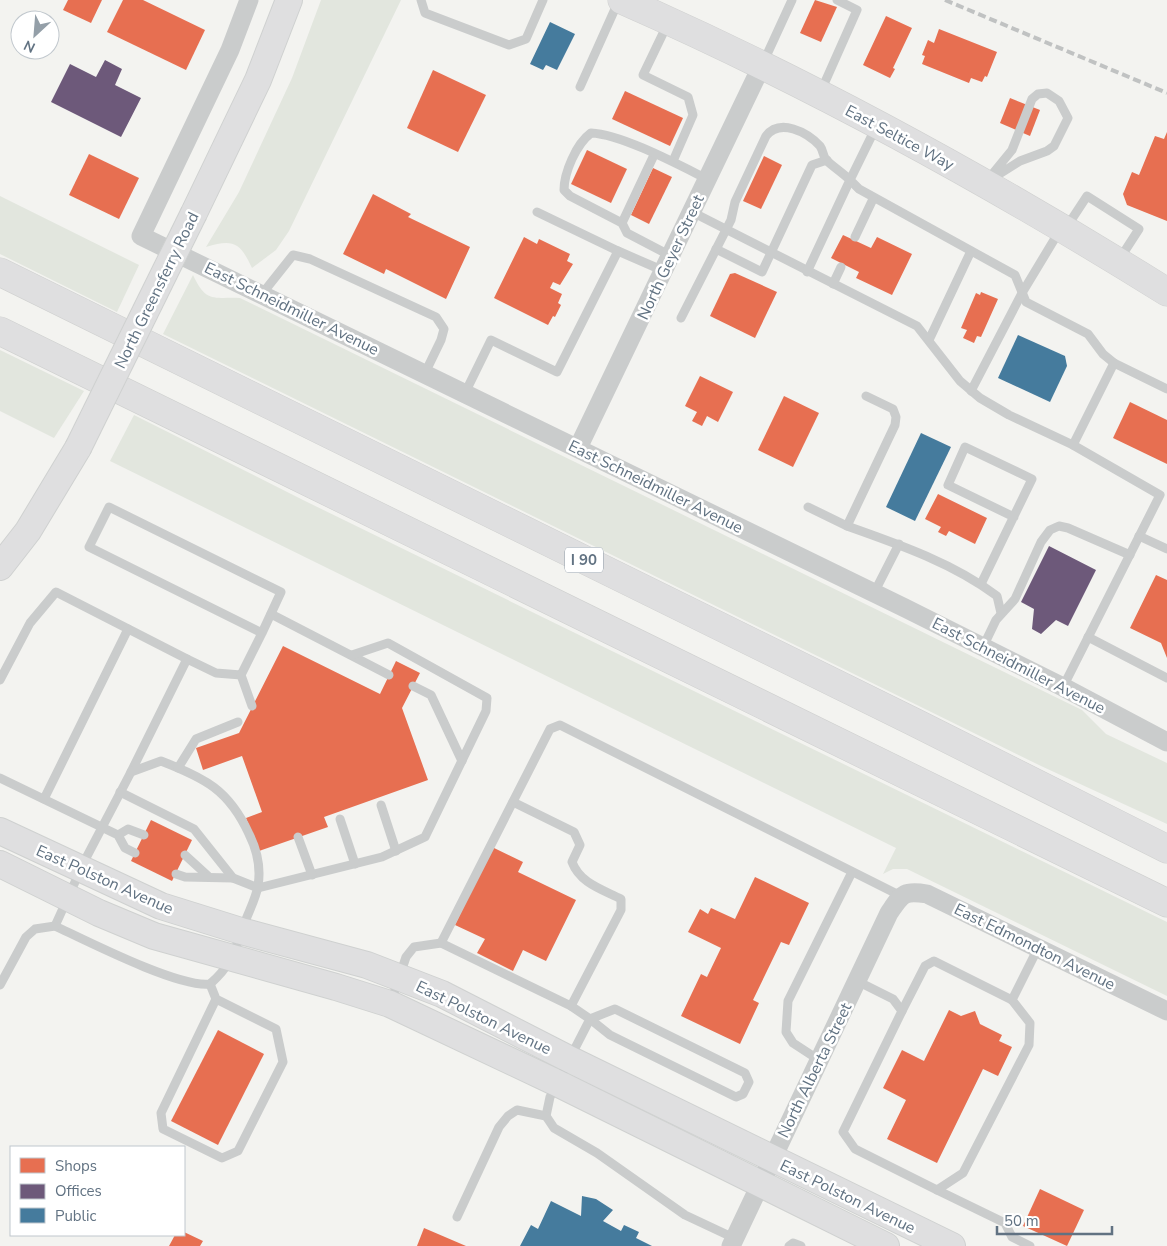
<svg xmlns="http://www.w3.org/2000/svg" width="1167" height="1246" viewBox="0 0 1167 1246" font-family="'Nunito Sans',sans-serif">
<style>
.green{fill:#e2e6de}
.shops{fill:#e76f51}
.offices{fill:#6d597a}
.public{fill:#457b9d}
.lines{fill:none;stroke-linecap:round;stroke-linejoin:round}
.secondary-casing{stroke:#cfd1d0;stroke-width:28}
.primary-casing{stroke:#d0d1d0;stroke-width:29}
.highway-casing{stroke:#cfd0cf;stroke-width:29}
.lane{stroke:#cacccc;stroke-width:9}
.street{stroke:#cacccc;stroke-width:19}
.secondary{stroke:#dfdfe0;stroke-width:26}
.primary{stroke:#dfdfe0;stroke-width:28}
.highway{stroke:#dfdfe0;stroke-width:28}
.rail{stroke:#c0c2c2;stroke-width:4;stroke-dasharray:8 4;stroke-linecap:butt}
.secondary-bridge-casing{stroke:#cfd1d0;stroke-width:28;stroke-linecap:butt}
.secondary-bridge{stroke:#dfdfe0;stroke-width:26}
.labels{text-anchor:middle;stroke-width:5;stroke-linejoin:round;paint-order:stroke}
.shield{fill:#fff;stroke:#909ca8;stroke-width:1}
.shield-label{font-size:15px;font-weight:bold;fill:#617282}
.street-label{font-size:16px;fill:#617282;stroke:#fff}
</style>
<rect width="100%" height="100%" fill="#f3f3f0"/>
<g class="green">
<path d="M321,0H401L289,231L276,250L252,268C240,242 233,239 206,247L239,192L292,78Z"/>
<path d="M0,196L139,265L117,312L0,254Z"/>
<path d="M193,275C206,303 213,297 240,298L1082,710L1106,734L1167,763V824L1041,766L163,334Z"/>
<path d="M0,350L84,391L54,438L0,411Z"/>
<path d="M134,415L303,500L1167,922V996L907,869H893L883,874L896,848L110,461Z"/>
</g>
<g class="shops">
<path d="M68,0H102L91,23L63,10Z"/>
<path d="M123,0H143L205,30L186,70L107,32Z"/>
<path d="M815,0L837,7L821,42L800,33Z"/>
<path d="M886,16L912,28L893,68L895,69L890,78L863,65Z"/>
<path d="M939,29L997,52L987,77L985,76L982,82L971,78L969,83L922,64L925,56L922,55L928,40L934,43Z"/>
<path d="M433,70L486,95L458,152L407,128Z"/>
<path d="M625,91L683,118L670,146L612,119Z"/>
<path d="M1010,98L1040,110L1030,136L1000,123Z"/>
<path d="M1167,132V221L1127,205L1123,194L1132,172L1139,175L1155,136L1164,139Z"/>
<path d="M587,150L627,169L611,203L571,184Z"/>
<path d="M89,154L139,178L119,219L69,195Z"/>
<path d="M764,156L782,165L761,209L743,201Z"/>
<path d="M653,168L672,177L649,224L631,215Z"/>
<path d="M373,194L411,214L408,217L470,247L446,299L386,269L384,274L343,254Z"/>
<path d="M843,235L871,248L877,237L912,254L892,295L856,278L859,272L831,258Z"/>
<path d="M524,237L537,244L539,239L570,254L567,261L573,264L560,285L553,282L550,288L562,294L558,303L561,305L555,317L553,316L548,325L494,298Z"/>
<path d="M735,273L777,292L755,338L710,316L730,274Z"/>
<path d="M981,292L998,299L981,337L977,336L974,343L963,338L967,330L961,328L976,293L980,295Z"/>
<path d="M700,376L733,392L718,422L707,416L702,426L692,421L697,412L685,406Z"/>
<path d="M784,396L819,413L793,467L758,450Z"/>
<path d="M1130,402L1167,420V464L1113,438Z"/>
<path d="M938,494L987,518L975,544L949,531L946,536L938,532L941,527L925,519Z"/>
<path d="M1156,575L1167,580V658L1161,643L1130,628Z"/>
<path d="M283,646L380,694L396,661L420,673L402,708L428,780L324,817L328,827L259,851L246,818L262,812L242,756L203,770L196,748L239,733Z"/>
<path d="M151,820L192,840L172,881L131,861Z"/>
<path d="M492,847L523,862L518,872L576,900L546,961L523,950L513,971L477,953L485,939L455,925Z"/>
<path d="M755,877L809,903L789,945L781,942L753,1000L759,1003L740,1044L681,1016L701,974L707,977L721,948L688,932L700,909L708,914L711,908L735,919Z"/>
<path d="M949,1010L961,1016L975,1011L980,1024L1002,1035L999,1041L1012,1047L998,1076L983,1069L937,1163L887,1139L906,1100L883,1088L902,1050L924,1061Z"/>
<path d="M218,1030L264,1054L218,1145L171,1121Z"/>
<path d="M1040,1189L1084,1210L1067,1246L1023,1226Z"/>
<path d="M424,1228L466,1246H417Z"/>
<path d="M184,1232L203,1241L200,1246H169L175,1235H184Z"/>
</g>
<g class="offices">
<path d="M105,60L122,69L115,85L141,98L121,137L51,102L70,64L96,77Z"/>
<path d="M1049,546L1096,570L1068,626L1056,620L1041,634L1032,629L1034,609L1021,602Z"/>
</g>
<g class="public">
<path d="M550,22L575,34L557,70L546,65L543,70L530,64Z"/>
<path d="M1018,335L1065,356L1067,366L1050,402L998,378Z"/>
<path d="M921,433L951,447L915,521L886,507Z"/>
<path d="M582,1196L596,1199L613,1210L603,1221L621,1231L624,1225L639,1232L636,1238L652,1246H520L531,1225L538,1229L551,1201L581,1216Z"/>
</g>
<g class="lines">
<defs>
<g id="secondary">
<path d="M194,213L258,80L289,0"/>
<path d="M0,567L28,531L78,448"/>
<path d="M0,831L161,906L241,931L367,965L442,994L569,1059L952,1246"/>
<path d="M0,864L99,913L154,936L336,987L390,1004L557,1083L886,1246"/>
</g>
<path id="primary" d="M622,0C811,83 992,183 1167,292"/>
<g id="highway">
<path d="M0,272L914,722L1167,849"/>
<path d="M0,331L1167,903"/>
</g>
</defs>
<use href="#secondary" class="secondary-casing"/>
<use href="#primary" class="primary-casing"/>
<use href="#highway" class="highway-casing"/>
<g class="lane">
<path d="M421,0L425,13L509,45L526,39L543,0"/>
<path d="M668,23L643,75L688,97L693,115L673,161"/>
<path d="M763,63L792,0"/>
<path d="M580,87L619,0"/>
<path d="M821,91L857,10L837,0"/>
<path d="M1047,93L1059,101L1068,118L1054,146L1047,151L1020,161L985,183L1012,150L1032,99L1038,94Z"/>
<path d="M876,127L850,180L859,189L1015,275L1026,302L1088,334L1103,354L1114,363L1167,389"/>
<path d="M537,212L618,251"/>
<path d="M692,212L917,326L960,381L980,398L1009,415L1073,445L1160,495L1063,687"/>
<path d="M622,223L654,155"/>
<path d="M1066,228L1087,196L1139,229L1119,260"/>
<path d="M855,237L873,199"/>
<path d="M716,249L762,272L812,165L827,160"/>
<path d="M671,256L627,233L622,223L570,196L564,190C564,173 576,144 591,133C621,134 679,165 707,179"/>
<path d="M833,284L841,267"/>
<path d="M262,294L293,255L310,259L436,317L444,329L441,340L425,373"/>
<path d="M681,318L731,220L735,202L766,136C780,118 807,132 820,146C823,150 823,156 826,160C831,165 844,174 850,180L807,272"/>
<path d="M929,340L971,251"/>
<path d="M971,391L1022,293L1060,230"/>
<path d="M465,393L491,340L557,372L618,251L664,271"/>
<path d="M866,396L893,409L896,417L895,425L847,526C898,544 953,563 997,596L1001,613"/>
<path d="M1073,445L1114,363"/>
<path d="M808,507L847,526"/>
<path d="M1139,536L1167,549"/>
<path d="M981,584L1032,479L965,447L948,485L1014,517"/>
<path d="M874,593L899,544"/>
<path d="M271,614L389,675"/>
<path d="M1088,637L1167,678"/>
<path d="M983,647L996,620L1015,599L1041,542L1050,530L1059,526L1068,528L1130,555"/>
<path d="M187,659L216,673L241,675L262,633L89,547L109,507L281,592L262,633"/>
<path d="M241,675L252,706"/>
<path d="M0,680L30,623L56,592L187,659L131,772"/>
<path d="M413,686L431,695L462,761"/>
<path d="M161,761C205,778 229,790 249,834C257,850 261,868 258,886C256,898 249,911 245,922C235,949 233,964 210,984C179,988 87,941 55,926L85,860L131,772Z"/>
<path d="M178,768L196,739L238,722"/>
<path d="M0,778L118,835L125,848L135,853"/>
<path d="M120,792L194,829L233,878L258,888L382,857L425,837L486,711L487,698L388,643L352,655"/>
<path d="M44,799L128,629"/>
<path d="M513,802L574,832L580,845L572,862C580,883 601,889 621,899V910L571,1006"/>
<path d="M381,805L396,851"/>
<path d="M340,819L355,864"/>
<path d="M118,835L128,829L144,835"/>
<path d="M298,837L312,875"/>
<path d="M185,855L208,876"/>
<path d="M176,874L185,877L233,878"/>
<path d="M441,943L550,729L560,725L901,896"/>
<path d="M857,981L893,999L902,1011L843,1132L855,1149L937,1190L963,1173L1029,1045L1030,1023L1012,1000L1038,948"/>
<path d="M210,984L216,999L161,1113L163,1129L222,1158L238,1151L283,1062L276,1029L216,999"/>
<path d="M0,985L26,937L35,929L55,926"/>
<path d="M391,1002L406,957L414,947L441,943L571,1006L590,1019L550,1097L546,1116L554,1128L597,1153L685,1215L734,1238"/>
<path d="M615,1009L745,1073L749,1082L743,1094L736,1097L610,1035L590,1019Z"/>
<path d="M902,1011L925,966L934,961L1012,1000"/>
<path d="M819,1060L793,1043L786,1032L788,1001L852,872"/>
<path d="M937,1190L1005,1223L1012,1237L1030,1246"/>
<path d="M457,1217L499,1127L508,1116L517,1110L546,1116"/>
<path d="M789,1246L793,1243L801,1246"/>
</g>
<g class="street">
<path d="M249,0L230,50L141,236L905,608L1063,687L1167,742"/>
<path d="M578,448L762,65"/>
<path d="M731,1246L889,913C902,894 903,890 927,894L1167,1011"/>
</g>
<use href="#secondary" class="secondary"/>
<use href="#primary" class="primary"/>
<use href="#highway" class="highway"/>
<path class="rail" d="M945,0L1167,93"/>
<defs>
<path id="secondary-bridge" d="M78,448L194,213"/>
</defs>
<use href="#secondary-bridge" class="secondary-bridge-casing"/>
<use href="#secondary-bridge" class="secondary-bridge"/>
</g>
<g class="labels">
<rect class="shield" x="565" y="547.5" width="38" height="25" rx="4"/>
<g class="shield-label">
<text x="584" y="565">I 90</text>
</g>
<g class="street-label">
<text transform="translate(900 137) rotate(28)" y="6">East Seltice Way</text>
<text transform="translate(670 257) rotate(-65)" y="6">North Geyer Street</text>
<text transform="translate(156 290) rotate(-64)" y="6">North Greensferry Road</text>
<text transform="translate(292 308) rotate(26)" y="6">East Schneidmiller Avenue</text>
<text transform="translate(656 486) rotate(26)" y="6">East Schneidmiller Avenue</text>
<text transform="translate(1019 665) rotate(27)" y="6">East Schneidmiller Avenue</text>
<text transform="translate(105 879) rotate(24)" y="6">East Polston Avenue</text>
<text transform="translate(1035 946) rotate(26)" y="6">East Edmondton Avenue</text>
<text transform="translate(484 1017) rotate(26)" y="6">East Polston Avenue</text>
<text transform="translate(814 1070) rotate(-64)" y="6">North Alberta Street</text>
<text transform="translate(848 1196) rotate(26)" y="6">East Polston Avenue</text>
</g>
</g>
<rect x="10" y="1146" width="175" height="90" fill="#ffffff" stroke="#c0c7cd"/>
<rect x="20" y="1158" width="25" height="15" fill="#e76f51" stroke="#c0c7cd"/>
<text x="55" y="1171" font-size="15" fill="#617282">Shops</text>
<rect x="20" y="1184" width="25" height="15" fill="#6d597a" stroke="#c0c7cd"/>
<text x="55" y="1196" font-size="15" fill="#617282">Offices</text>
<rect x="20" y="1208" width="25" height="15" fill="#457b9d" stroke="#c0c7cd"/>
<text x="55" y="1221" font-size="15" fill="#617282">Public</text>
<g transform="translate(35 35) rotate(206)"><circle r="24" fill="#ffffff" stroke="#c0c7cd"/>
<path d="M0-4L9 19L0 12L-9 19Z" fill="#949fa8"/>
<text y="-8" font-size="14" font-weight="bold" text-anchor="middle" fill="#617282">N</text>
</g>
<path d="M997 1226v8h115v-8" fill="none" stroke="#617282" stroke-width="2.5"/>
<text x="1004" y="1226" font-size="15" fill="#617282" stroke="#ffffff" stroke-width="4" paint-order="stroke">50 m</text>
</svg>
